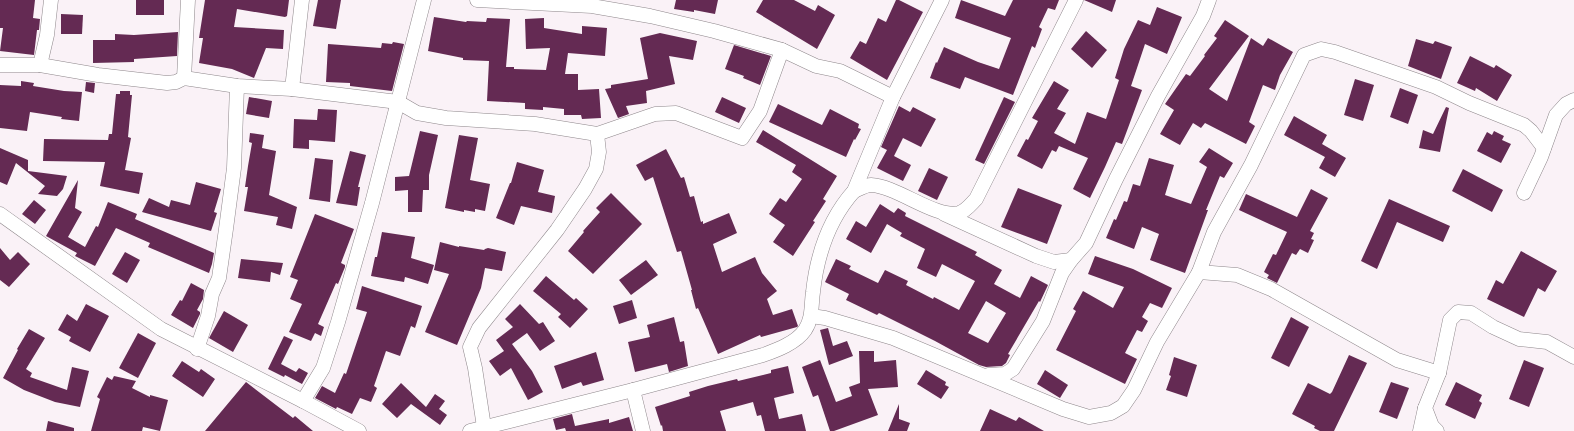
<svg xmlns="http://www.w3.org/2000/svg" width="1574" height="431" viewBox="0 0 1574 431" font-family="'PT Sans',sans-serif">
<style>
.building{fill:#642a53;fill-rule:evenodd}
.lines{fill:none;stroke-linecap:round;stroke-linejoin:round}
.minor-casing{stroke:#8e878b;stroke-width:15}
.minor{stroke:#fff;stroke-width:14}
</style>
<rect width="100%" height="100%" fill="#faf2f7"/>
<g class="building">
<path d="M0,0H35L33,18L40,19L39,30H37L34,55L0,51L3,28H0Z"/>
<rect x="136" y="0" width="28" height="15"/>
<path d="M205,0H289L287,16L285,17L237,9L234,27L284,30L283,49L266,48L254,78L232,69L199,63L203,38H199Z"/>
<path d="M318,0H341L336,29L313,26Z"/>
<path d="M676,0H718L715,14L694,10V12L674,9Z"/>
<path d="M763,0H794L815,11L818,5L835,15L817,49L756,12Z"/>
<path d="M896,0H899L923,12L887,80L850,58L860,41L866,44L878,18L886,22Z"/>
<path d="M961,0L1005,16L1013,0H1059L1055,10L1048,8L1039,27L1042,29L1035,48L1032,46L1013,95L965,77L960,89L930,78L936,62L937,63L944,47L978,62L999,69L1011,38L955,18Z"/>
<path d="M1084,0H1116L1112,12Z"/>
<path d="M1157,7L1182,17L1167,54L1145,44L1131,86L1142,90L1128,128L1122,144L1116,142L1105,167L1090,198L1073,189L1088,158L1059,146L1056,152L1052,150L1042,169L1017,156L1026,139L1028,140L1038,121L1032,118L1054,81L1069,90L1057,109L1066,113L1054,133L1075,144L1087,112L1106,119L1119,80L1115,78L1124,49L1138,20L1150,25Z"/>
<path d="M61,14L83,15L82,34H61Z"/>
<path d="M434,17L466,22L467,21L486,22L487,18L510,19L506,67H514V69L546,70L550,48L526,49L525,19L544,18V28L582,34V26L607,28L605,56L568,53L565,74H578V90L599,89L601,118L582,119L581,115H564V109L543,107V110L525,109V103L487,101L489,61L463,60V58L428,51Z"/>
<path d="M1225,20L1249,36L1209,89L1227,101L1251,38L1263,46L1268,38L1293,52L1280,75L1275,90L1263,85L1249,122L1255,126L1246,144L1205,123L1201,128L1193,123L1180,145L1160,134L1174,110L1165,104L1186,74L1190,76L1205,56L1204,55L1217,38L1214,36Z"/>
<path d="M1086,31L1107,50L1092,68L1071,49Z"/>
<path d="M178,32L177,56L134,59V62L93,63V40H115V34L134,35Z"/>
<path d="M660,33L697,41L693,60L669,56L675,84L646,91L647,103L626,106L629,114L618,118L605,89L611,88V85L648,79L640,38Z"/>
<path d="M1416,39L1433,44L1435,41L1452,47L1441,79L1408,66Z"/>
<path d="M393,42L404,44L392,91L350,86V83L326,82L328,44L381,48L382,43L392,44Z"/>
<path d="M734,45L771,56L760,85L743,78L744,76L725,69Z"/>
<path d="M1470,56L1494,68L1496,65L1512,75L1497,101L1476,88L1475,91L1457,83Z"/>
<path d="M1355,79L1374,85L1363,121L1344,115Z"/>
<path d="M21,81L34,83L33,86L64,91L82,92L79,121L61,119L62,117L30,112L27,131L0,128V85L21,86Z"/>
<path d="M86,82L95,83L94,93L85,91Z"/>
<path d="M1400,88L1418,95L1408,124L1390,117Z"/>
<path d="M120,91H130V95H132L128,137L131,138L125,170L143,173L139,194L100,186L105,162L43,161L44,139L108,140L109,134H112L116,94H120Z"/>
<path d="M249,97L272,101L269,118L246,114Z"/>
<path d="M722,97L746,108L739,123L715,112Z"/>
<path d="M1004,97L1015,102L984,164L975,160Z"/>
<path d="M778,104L822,125L830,109L859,124L858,128L861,129L855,140L854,139L846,157L769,122Z"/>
<path d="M899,106L910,112L913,107L936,119L921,147L903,138L894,156L911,165L903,181L877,168L887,150L881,147Z"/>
<path d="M1446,107L1449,108L1440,152L1419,148L1423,130L1433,134Z"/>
<path d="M318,109L337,110L335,142L309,140V149L293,148L294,119L317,120Z"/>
<path d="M1294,116L1327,135L1322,144L1346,158L1335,177L1319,168L1325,157L1284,135Z"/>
<path d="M763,130L837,176L823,199L826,201L813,221L815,222L793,256L773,242L785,225L769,214L780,198L786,202L802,179L792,172L796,165L756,142Z"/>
<path d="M420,131L438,135L429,175V190H423L422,212H408V190L395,191V177L409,176Z"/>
<path d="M1494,131L1504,136L1502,140L1511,144L1501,163L1477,151L1487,132L1492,135Z"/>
<path d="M250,133L264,135L262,148L276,151L269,195L297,207L292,229L276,225L278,217L244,211L248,187H245L248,166L252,143L249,142Z"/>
<path d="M459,135L478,138L470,180L490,184L485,211L475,209V212L464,210V212L445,208Z"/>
<path d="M0,148L28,160V171L67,176L63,189L57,196L38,194L45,186L16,163L7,185L0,182Z"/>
<path d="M1209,148L1233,163L1224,178L1220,176L1206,210H1208L1185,273L1150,260L1159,234L1142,227L1134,249L1106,238L1114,219L1116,220L1124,201L1127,202L1133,184L1140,186L1149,158L1174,165L1165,195L1191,204L1207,167L1199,162Z"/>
<path d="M666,149L681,178L684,177L690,197L694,196L701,222L703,221V224L729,213L737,233L713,244L722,272L755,257L762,273L777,291L767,299L773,315L792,309L798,326L797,327L761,337L760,335L718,354L698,308L696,309L691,290H692L681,251L677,252L653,177L645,181L636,165Z"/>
<path d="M350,151L366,155L358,187H360L357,206L336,203Z"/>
<path d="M315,158L333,160L330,202L309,199Z"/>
<path d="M517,162L544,170L538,192L555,196L552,213L521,206L514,225L496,218L510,183H511Z"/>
<path d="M929,168L948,177L937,200L918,191Z"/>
<path d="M1463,169L1503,190L1492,212L1452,191Z"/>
<path d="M78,180L75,208L82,212L68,237L85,247L96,226L98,227L108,202L137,214L135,219L214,253L212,264L209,273L148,247L150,243L116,228L95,266L75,256L77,253L46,236Z"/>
<path d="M196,182L221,189L214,212L217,213L211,231L142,212L149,198L169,207L171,200L190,205Z"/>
<path d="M1018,188L1062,205L1047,244L1001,227Z"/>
<path d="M1311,189L1328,198L1310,231L1314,233L1311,239L1314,240L1308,253L1300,249L1296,255L1292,253L1277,283L1267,278L1269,275L1264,272L1273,254L1276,255L1287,232L1239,210L1246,194L1297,217Z"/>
<path d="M611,193L642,224L593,274L568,251L584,232L583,231L600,212L596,208Z"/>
<path d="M1389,199L1450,226L1443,242L1397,222L1377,269L1361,261Z"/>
<path d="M34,200L46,210L35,224L22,214Z"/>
<path d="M880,204L894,213L898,208L906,213L905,216L977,252L975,255L1002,270L994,284L1020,298L1031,276L1048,285L1040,302L1039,301L1008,354L1010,355L1006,363L1002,366L986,367L979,365L935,341L879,313L877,315L846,300L849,294L825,282L836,259L851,266L849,269L878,283L885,270L908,281L906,285L933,299L934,297L959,310L975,281L942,264L936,277L917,268L925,249L900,236L902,233L887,224L871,253L846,239L856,221L866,227ZM986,301L1006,313L988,343L968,333Z"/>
<path d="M315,214L354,229L341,263L345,265V267L338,284L336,283L318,324L324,327L321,336L315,333L311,341L289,332L302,304L290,299L298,280L290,277Z"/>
<path d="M382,232L415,237L411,258L434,265L428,284L405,277L404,282L371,276L375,257H377Z"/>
<path d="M440,242L459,247V246L484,250L485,249L488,248L506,252L502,271L485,268L481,288L457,345L425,332L449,274L434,270Z"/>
<path d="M0,248L10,260L18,252L30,264L9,287L0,280Z"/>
<path d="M1521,251L1557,271L1545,292L1538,288L1524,317L1487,299L1496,280L1503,284Z"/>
<path d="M125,252L140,260L127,283L112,274Z"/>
<path d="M1095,256L1133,269L1172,288L1162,308L1150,303L1142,317L1148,321L1142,332L1137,330L1125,353L1137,359L1125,384L1056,350L1076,311L1073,309L1083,291L1113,308L1124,287L1088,274Z"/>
<path d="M241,259L283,263L280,275L271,272L270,282L238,278Z"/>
<path d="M646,260L658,275L631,295L619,280Z"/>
<path d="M546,276L574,300L576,298L588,309L570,328L558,317L561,314L533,291Z"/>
<path d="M191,283L204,290L203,299L197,310L200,312V314L193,328L171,315L180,300L182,301Z"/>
<path d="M362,286L422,306L415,328L411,326L400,356L386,351L374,386L377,388L371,402L360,398L352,414L337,407L336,409L315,398L322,386L335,393L344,373L346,374L367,312L356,309Z"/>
<path d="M632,300L637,318L619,324L613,306Z"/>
<path d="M86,304L109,316L90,352L69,341L71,337L58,330L67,314L77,321Z"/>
<path d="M520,304L539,324L543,322L555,341L540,351L527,333L512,344L532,371L543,392L528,400L511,368L500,376L489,361L504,351L496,340L513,327L505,319Z"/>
<path d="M224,311L248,325L233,352L209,338Z"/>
<path d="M674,317L680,342L684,341L688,366L669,372L667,364L635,372L628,342L650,337L647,325Z"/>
<path d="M1291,317L1309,327L1289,367L1271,358Z"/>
<path d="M828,328L833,346L847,341L853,356L829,365L820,330Z"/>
<path d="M29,329L45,338L26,369L32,373L30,377L67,390L72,367L89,371L80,407L55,402L24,390L3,378L18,350L17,349Z"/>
<path d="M138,333L156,343L138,378L119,368Z"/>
<path d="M284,336L293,340L281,364L296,372L299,368L308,373L302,384L285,375L284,377L268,369Z"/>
<path d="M859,351H874V362L896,360L898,387L868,389L878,415L834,431H830L818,395L813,397L802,367L820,360L836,402L852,396L849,387L860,383Z"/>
<path d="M596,352L604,380L583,386L581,382L562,389L554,366Z"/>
<path d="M1349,355L1367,363L1334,431H1320L1314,428L1315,426L1292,414L1308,383L1330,394L1332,392Z"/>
<path d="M1174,357L1197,365L1187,397L1166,390L1171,376L1169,375Z"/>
<path d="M1524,360L1544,368L1529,407L1509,399Z"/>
<path d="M182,361L199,372L201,369L215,379L203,397L172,376Z"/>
<path d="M788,366L794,393L774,398L779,419L802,414L806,431H765L761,415L757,416L753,402L720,411L726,431H663L662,425L661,426L655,407L690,396L689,392L708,386L737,379L738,381L771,373V370Z"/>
<path d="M926,370L946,382L945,385L949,387L941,399L917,384Z"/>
<path d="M1045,370L1068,385L1060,398L1037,384Z"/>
<path d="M114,376L136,381L132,388L150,397V395L168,400L160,431L143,427L142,431H91L100,399L97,397L107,377L112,380Z"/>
<path d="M246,382L293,418L295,416L313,431H205Z"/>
<path d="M1391,382L1409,388L1397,419L1379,412Z"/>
<path d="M1456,382L1482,395L1479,401L1482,403L1475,419L1445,405Z"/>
<path d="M401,383L426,407L435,394L445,401L439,409L447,415L440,425L411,404L397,418L382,404Z"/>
<path d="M899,404V419L910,423L907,431H888Z"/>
<path d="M990,409L1016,421L1019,417L1044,431H980Z"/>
<path d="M572,414L575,426L609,419V423L629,417L633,431H566L565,428L556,430L553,419Z"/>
<path d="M48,421L74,428V431H46Z"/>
</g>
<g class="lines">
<defs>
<g id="minor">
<path d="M477,0L592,6L650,16L714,31L782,50L816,66L840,71L893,97"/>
<path d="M0,65H40L98,75L167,83L176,82L184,78L237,86L292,89L398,102L417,113L446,118L535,124L597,134"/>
<path d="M40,65L47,35L51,0"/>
<path d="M184,78L188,0"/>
<path d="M292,89L302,0"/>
<path d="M854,191C859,189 866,185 871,185C897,186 936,219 959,213C966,211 971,204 976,199L1076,0"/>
<path d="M1524,193L1541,157L1556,115L1566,104L1574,100"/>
<path d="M0,214L161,329L303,401L359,431"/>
<path d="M944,214L1036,256L1054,262L1071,260"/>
<path d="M1199,272L1237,275L1271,289L1397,360L1439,373"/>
<path d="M811,316L825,318L893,338L1063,409L1089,417L1111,413L1123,406L1134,390L1157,342L1199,272L1214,232L1251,165L1304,55L1321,49L1335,52L1436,87L1469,103L1524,125L1531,131L1544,148"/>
<path d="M197,349L208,316L212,294L219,278L226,229L234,168L237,86"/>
<path d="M988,375L1005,374L1013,369L1043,321L1062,273L1071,260L1086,243L1116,179L1158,96L1203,16L1209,0"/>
<path d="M633,390L643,431"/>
<path d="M303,401L323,368L338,322L372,203L424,0"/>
<path d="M470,431L633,390L763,355C777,350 796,343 805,330C813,318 811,305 813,292C817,255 829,219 854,191L893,97L942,0"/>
<path d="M487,431L484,427L475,368L470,347L479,328L557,230L585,189L596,169L599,152L597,134L655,114L676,113L742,138L760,111L782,50"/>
<path d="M1420,431L1425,408"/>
<path d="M1437,431L1432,426L1425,408L1439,373L1450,320L1458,312L1471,313L1493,327L1519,339L1547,342L1574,357"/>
</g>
</defs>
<use href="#minor" class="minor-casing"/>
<use href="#minor" class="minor"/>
</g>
</svg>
